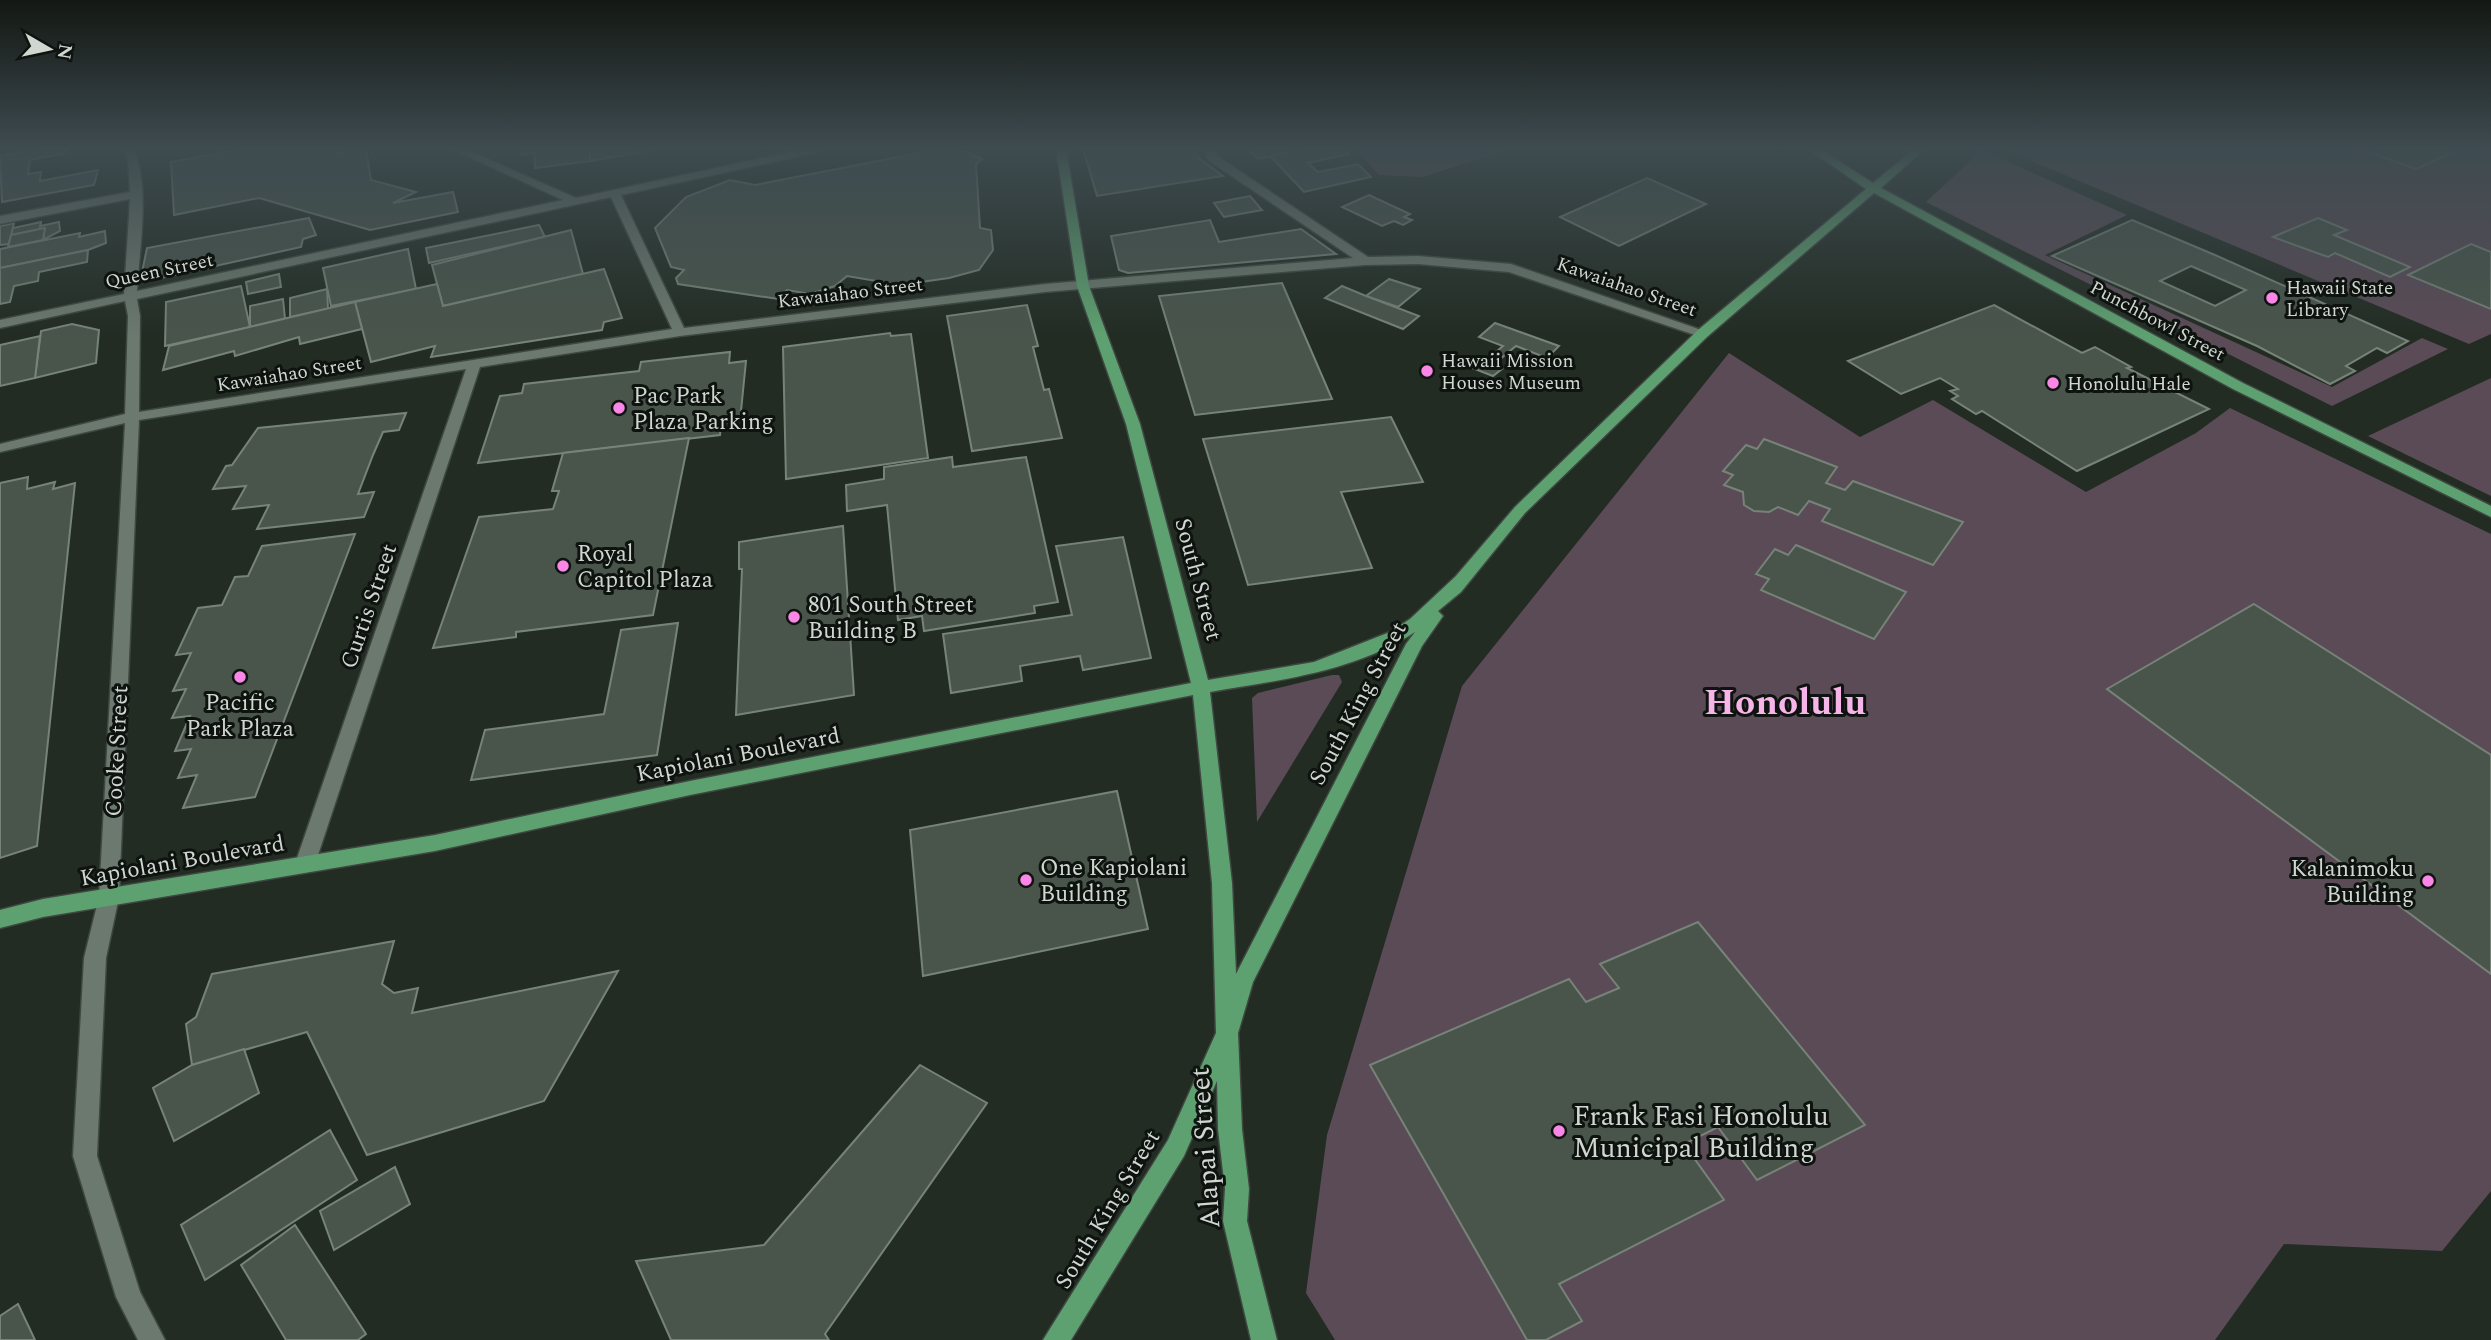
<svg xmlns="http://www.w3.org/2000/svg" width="2491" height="1340" viewBox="0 0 2491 1340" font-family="Spectral,serif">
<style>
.green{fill:#5b4b57}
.building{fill:#49554b;stroke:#778379;stroke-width:2;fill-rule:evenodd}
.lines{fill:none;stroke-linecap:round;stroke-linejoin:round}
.minor-casing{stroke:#3e4740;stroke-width:3}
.major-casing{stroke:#3e4740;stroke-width:3}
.minor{fill:#6c796e;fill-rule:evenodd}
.major{fill:#5ea170;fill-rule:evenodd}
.poi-dot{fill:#fa87e7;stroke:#0e130f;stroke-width:2.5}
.labels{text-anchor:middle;stroke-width:6;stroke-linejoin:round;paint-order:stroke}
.far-street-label{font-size:19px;fill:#d0d7d1;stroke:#0e130f}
.far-poi-label{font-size:19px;fill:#d0d7d1;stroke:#0e130f;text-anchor:start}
.poi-label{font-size:23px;fill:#d0d7d1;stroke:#0e130f;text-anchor:start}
.street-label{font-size:23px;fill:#d0d7d1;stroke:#0e130f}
.near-poi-label{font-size:28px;fill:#d0d7d1;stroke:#0e130f;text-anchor:start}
.near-street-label{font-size:28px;fill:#d0d7d1;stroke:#0e130f}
.town-label{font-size:37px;font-weight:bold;fill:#f6b5e9;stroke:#0e130f}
</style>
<rect width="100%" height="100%" fill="#222c23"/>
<g class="green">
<path d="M1356,149H1509L1423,177L1379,175Z"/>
<path d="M2003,149H2491V334L2469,344Z"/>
<path d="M1982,150L2127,215L2045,255L2332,387L2422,338L2448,349L2332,406L1926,202Z"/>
<path d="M1729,353L1860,437L1933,400L2086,492L2196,433L2230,408L2491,534V1191L2442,1251L2284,1244L2215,1340H1335L1306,1293L1327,1135L1462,686Z"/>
<path d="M2491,378V496L2368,436Z"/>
<path d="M1332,675H1339L1342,682L1257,822L1252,698L1258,693Z"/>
</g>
<g class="building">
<path d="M39,149H66L65,153L30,160L28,174L41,172L40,181L98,170L94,185L2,202L0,156Z"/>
<path d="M241,149H335L336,154L366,149L371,180L416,192L393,203L453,192L458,212L370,230L259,198L174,215L171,162Z"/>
<path d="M521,149H590V161L535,168L534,153L521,155Z"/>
<path d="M590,149H658L590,161Z"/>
<path d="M1083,149H1193L1200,159L1223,176L1097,196Z"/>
<path d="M1248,149H1309L1258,159Z"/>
<path d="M1309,149H1343L1349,154L1308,163L1318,172L1358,164L1371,177L1304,192L1270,156Z"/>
<path d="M2360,149H2461L2416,169Z"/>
<path d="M934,150L965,151L982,159L976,164L980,228L991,230L993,250L979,270L949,278L900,285L847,276L835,286L810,294L787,290L778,299L678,284L676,278L684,270L671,267L655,228L686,197L730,180L755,185Z"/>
<path d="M1647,178L1706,204L1619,246L1560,217Z"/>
<path d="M1369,195L1410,214L1404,217L1412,220L1403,225L1394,221L1382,226L1342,207Z"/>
<path d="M1250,196L1262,210L1224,217L1214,203Z"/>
<path d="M309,218L316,235L303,239L301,247L152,280L142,272L147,248Z"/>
<path d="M2318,218L2347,230L2334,235L2410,267L2390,277L2335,253L2328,257L2273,237Z"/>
<path d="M1210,220L1219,242L1301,229L1336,254L1128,273L1119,270L1111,236Z"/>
<path d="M2132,220L2215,255L2408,341L2387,353L2377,348L2346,366L2355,371L2330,384L2257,346L2052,256ZM2191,266L2246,290L2215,306L2160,281Z"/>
<path d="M41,222L40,229L11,235L13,228Z"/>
<path d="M59,222L60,231L43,240L45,228L40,229V226Z"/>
<path d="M14,223L9,244L0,245V226Z"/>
<path d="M539,225L545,237L429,263L426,248Z"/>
<path d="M45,228L43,240L8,247L11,235Z"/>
<path d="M571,230L583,274L443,306L432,265Z"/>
<path d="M105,231L106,243L88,250L0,268V249L80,233L79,237Z"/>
<path d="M2471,244L2491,252V309L2408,275Z"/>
<path d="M408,249L416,289L331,306L323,268Z"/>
<path d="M88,250L87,262L39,272L38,281L14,286L10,302L0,304V268Z"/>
<path d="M604,269L622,318L604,322L602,330L431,357L435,346L371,362L355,302L437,284L443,306Z"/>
<path d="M279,274L281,287L248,294L246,282Z"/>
<path d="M1389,279L1420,289L1398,307L1366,296Z"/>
<path d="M1282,283L1332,399L1195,415L1159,296Z"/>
<path d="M241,286L250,327L165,346L166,302Z"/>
<path d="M1342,286L1366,296L1419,316L1403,329L1325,298Z"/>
<path d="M327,289L328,309L290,317V298Z"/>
<path d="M283,299L285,319L250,327V306Z"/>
<path d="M355,302L362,329L300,344L299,337L235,356L234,351L163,370L169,346Z"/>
<path d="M1027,305L1038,346L1033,347L1044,390L1049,389L1062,438L972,451L947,316Z"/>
<path d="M1994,305L2082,353L2095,347L2131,367L2127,368L2209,409L2077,471L1982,411L1976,414L1952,399L1958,396L1950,391L1958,389L1940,378L1901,394L1848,361Z"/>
<path d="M1495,323L1559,346L1547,358L1516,346L1493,365L1502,369L1493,376L1467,366L1475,359L1483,363L1503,346L1479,337Z"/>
<path d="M72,324L99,330L96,363L35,378L41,331Z"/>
<path d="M890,333L891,336L911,334L928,458L786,479L783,347Z"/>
<path d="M40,336L35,378L0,386V345Z"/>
<path d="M730,352L729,363L746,361L740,421L721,424L720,435L478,463L500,396L522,393L524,384L639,371L641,362Z"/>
<path d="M406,413L399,430L383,432L373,455L358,494L374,492L364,517L257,529L269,505L233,509L246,486L213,489L226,466L232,465L258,428Z"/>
<path d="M1391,417L1423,482L1341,492L1372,568L1248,585L1203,439Z"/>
<path d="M689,438L653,615L516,632V637L433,648L479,517L553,509L559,491H552L563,453Z"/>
<path d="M1764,439L1837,467L1826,483L1845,490L1853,481L1963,522L1933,565L1822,521L1830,509L1809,501L1798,515L1778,507L1769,512L1754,511L1744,505L1743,492L1724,485L1733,475L1723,471L1746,445L1757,449Z"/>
<path d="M952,457L953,467L1026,457L1058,602L1034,606L1035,613L924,631L922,616L898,620L887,505L847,511L846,485L884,479V467Z"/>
<path d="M28,477L27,489L55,482L53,489L75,483L37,846L0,858V483Z"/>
<path d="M843,526L854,695L736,715L742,569H739V542Z"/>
<path d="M355,534L255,797L183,808L197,775L178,778L191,749L175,751L190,716L172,718L186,689L173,691L191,653L176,655L198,608L222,605L235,577L248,576L262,546Z"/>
<path d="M1123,537L1151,658L1083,670L1080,656L1020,666L1022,681L951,693L943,634L1072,615L1056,546Z"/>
<path d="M1796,545L1906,592L1874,639L1761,590L1769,579L1756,574L1775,549L1788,555Z"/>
<path d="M2254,604L2491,755V974L2107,689Z"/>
<path d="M678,623L657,755L471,780L485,730L604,714L621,630Z"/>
<path d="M1117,791L1148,929L923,976L910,830Z"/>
<path d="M1698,922L1865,1125L1757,1180L1718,1127L1684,1144L1724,1200L1559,1284L1582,1321L1546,1340H1527L1370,1065L1569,979L1586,1002L1619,988L1600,964Z"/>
<path d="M394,941L382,984L394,993L418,988L412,1013L618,971L544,1101L367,1155L307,1032L192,1065L186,1024L196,1017L212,974Z"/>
<path d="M244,1049L259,1093L174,1141L153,1088L192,1065Z"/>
<path d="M920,1065L987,1103L825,1334L829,1340H671L636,1261L764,1245Z"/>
<path d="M330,1130L357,1180L205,1280L181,1225Z"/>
<path d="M395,1167L410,1204L334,1250L320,1211Z"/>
<path d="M295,1225L366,1334L358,1340H286L241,1265Z"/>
<path d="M18,1304L35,1340H0V1316Z"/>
</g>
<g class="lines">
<defs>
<path id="minor" d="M123,149H133C151,183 139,252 137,291L563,200L452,149H465L576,198L805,149H824L819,152L621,195L684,328L1045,284L1353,258L1208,160L1204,149H1214L1217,156L1368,257L1418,256L1511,264L1710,333L1708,336H1698L1509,272L1418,264L1365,265L1045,292L680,336L480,367L315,864L312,870L305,872L298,870L295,864L466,369L139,420L119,897L106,958L97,1156L140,1292L165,1340H138L116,1297L73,1156L84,958L99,897L125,423L0,452V444L125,414L128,316L125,301L0,328V320L124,294L130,199L0,224V216L130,192L128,159ZM611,197L672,329L139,412L140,316L137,299Z"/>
<path id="major" d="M1056,149H1066L1089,286L1140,424L1208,680L1314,662L1390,632L1410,619L1456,576L1515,507L1698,330L1866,189L1808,149H1820L1873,183L1914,149H1925L1881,188L2243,383L2491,506V517L2233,389L1874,193L1708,336L1525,513L1461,592L1438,611L1443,616L1422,646L1253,982L1238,1033L1242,1129L1249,1189L1247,1221L1277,1340H1251L1223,1221L1225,1189L1218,1129L1217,1081L1184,1156L1071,1340H1043L1168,1140L1216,1033L1212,883L1193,695L690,795L435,851L43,917L0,928V910L43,899L435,835L690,781L1191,683L1126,424L1077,286ZM1415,632L1406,644L1236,974L1232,883L1210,692C1280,680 1354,672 1415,632Z"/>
</defs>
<use href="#minor" class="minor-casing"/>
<use href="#major" class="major-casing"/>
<use href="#minor" class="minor"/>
<use href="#major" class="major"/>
</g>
<linearGradient id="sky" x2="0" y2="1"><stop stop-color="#131813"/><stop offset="0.44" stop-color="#3e4b50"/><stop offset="1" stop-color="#3e4b50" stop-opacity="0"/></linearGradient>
<rect width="2491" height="336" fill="url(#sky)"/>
<g class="poi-dot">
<circle cx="2272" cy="298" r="7"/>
<circle cx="1427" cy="371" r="7"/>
<circle cx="2053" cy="383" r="7"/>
<circle cx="619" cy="408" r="7"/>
<circle cx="563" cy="566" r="7"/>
<circle cx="794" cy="617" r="7"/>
<circle cx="240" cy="677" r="7"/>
<circle cx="1026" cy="880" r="7"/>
<circle cx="2428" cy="881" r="7"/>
<circle cx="1559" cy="1131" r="7"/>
</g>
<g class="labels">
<g class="far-street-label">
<text transform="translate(159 270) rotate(-12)" y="7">Queen Street</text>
<text transform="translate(1627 286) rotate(19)" y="7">Kawaiahao Street</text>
<text transform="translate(850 292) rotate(-7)" y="7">Kawaiahao Street</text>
<text transform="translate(2158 320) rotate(28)" y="7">Punchbowl Street</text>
<text transform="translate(289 373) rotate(-9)" y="7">Kawaiahao Street</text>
</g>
<g class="far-poi-label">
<text x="2286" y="294">Hawaii State<tspan x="2286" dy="22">Library</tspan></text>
<text x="1441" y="367">Hawaii Mission<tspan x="1441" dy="22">Houses Museum</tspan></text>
<text x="2067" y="390">Honolulu Hale</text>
</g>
<g class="poi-label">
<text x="633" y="403">Pac Park<tspan x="633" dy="26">Plaza Parking</tspan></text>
<text x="577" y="561">Royal<tspan x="577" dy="26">Capitol Plaza</tspan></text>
<text x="808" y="612">801 South Street<tspan x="808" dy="26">Building B</tspan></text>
<text x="240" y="710" text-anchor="middle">Pacific<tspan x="240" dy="26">Park Plaza</tspan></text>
<text x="1040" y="875">One Kapiolani<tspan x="1040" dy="26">Building</tspan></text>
<text x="2414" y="876" text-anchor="end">Kalanimoku<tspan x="2414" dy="26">Building</tspan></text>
</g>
<g class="street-label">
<text transform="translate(1199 579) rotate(75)" y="8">South Street</text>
<text transform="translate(368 606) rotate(-71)" y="8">Curtis Street</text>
<text transform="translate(1357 703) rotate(-62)" y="8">South King Street</text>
<text transform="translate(116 751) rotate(-87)" y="8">Cooke Street</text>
<text transform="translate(738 754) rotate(-11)" y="8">Kapiolani Boulevard</text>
<text transform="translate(182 860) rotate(-10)" y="8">Kapiolani Boulevard</text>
<text transform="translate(1107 1209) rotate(-59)" y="8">South King Street</text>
</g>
<g class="near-poi-label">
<text x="1573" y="1125">Frank Fasi Honolulu<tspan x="1573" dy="32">Municipal Building</tspan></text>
</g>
<g class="near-street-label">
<text transform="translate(1204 1148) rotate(-94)" y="10">Alapai Street</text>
</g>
<g class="town-label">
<text x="1785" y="714">Honolulu</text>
</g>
</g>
<g transform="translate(49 49) rotate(99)" stroke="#0e130f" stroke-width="5" paint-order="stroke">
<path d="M0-5L12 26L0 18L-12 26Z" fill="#d0d7d1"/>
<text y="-10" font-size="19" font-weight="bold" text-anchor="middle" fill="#d0d7d1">N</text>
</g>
</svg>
